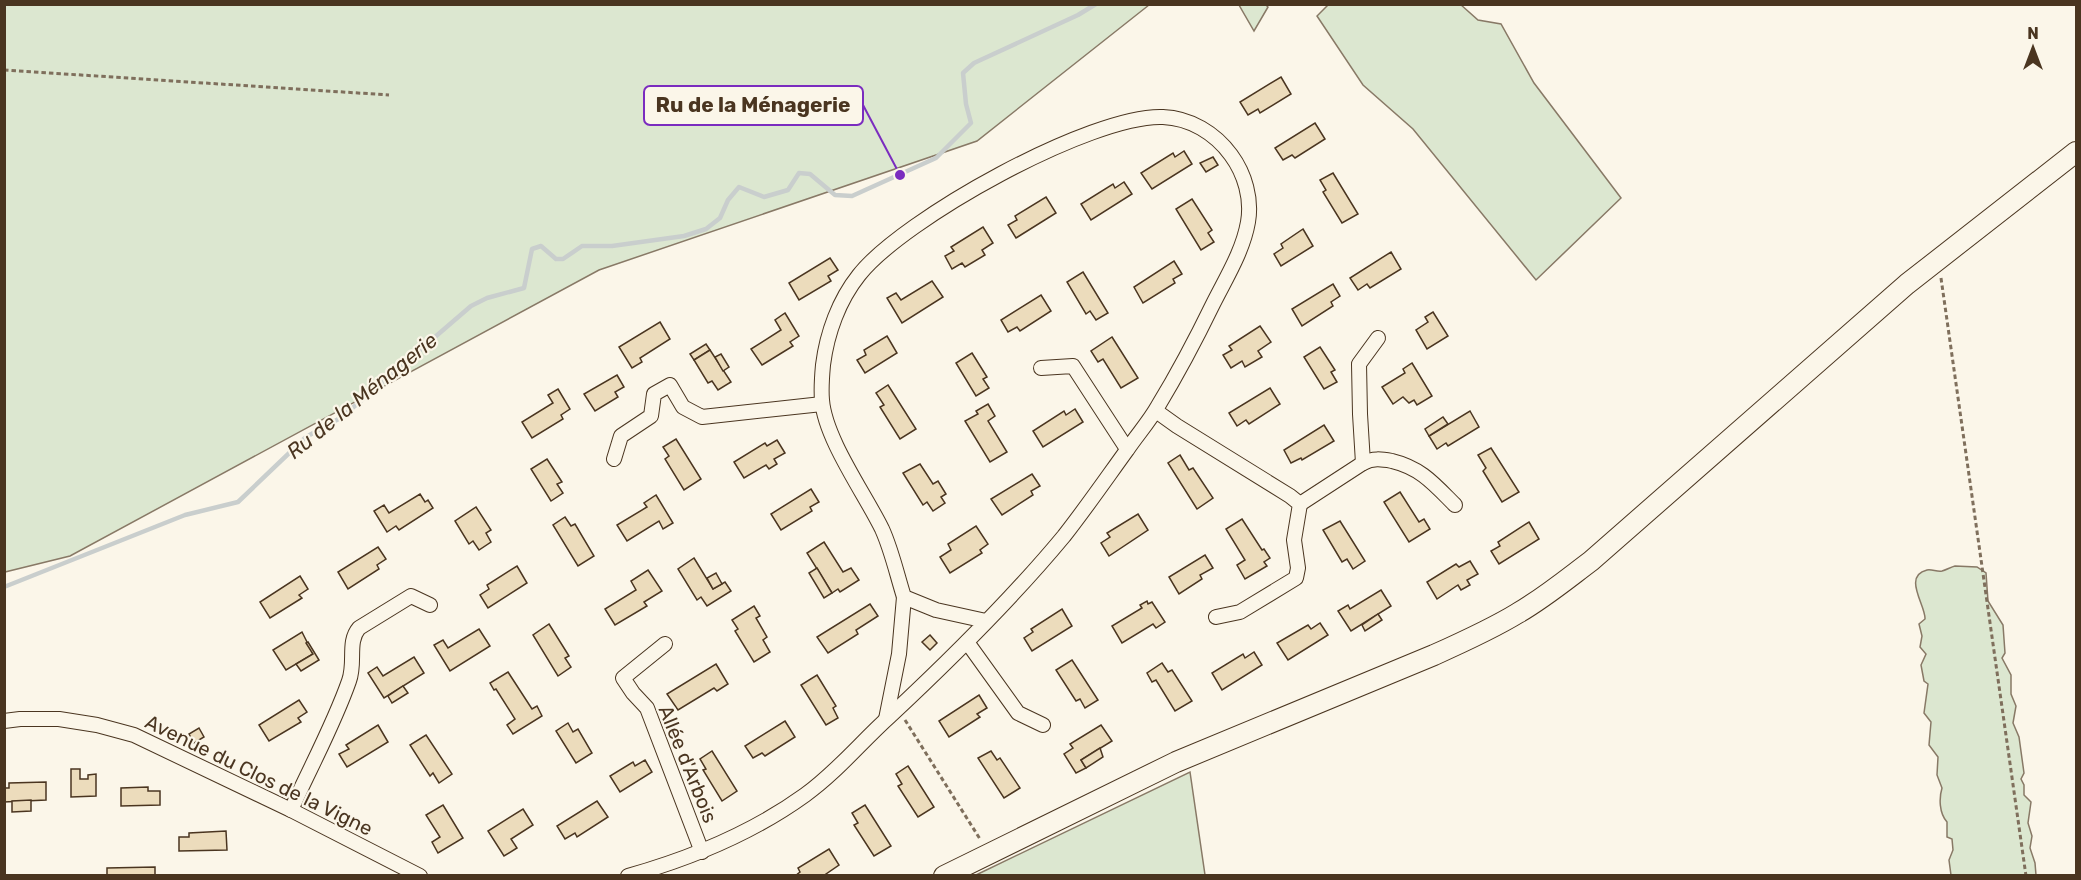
<svg xmlns="http://www.w3.org/2000/svg" width="2081" height="880" viewBox="0 0 2081 880" font-family="Rubik,sans-serif">
<style>
.green{fill:#dce7d0;stroke:#887966;stroke-width:1.5}
.lines{fill:none;stroke-linecap:round;stroke-linejoin:round}
.stream{stroke:#c9cecd;stroke-width:4.5}
.building{fill:#ecdcbc;stroke:#4a3520;stroke-width:1.5}
.street-casing{stroke:#4a3520;stroke-width:16}
.secondary-casing{stroke:#4a3520;stroke-width:22}
.path{stroke:#7f6f5c;stroke-width:3;stroke-dasharray:4.5 3;stroke-linecap:butt}
.street{stroke:#fbf6e9;stroke-width:14}
.secondary{stroke:#fbf6e9;stroke-width:20}
.labels{text-anchor:middle;stroke-width:4.5;stroke-linejoin:round;paint-order:stroke}
.street-label{font-size:20px;fill:#4a3520;stroke:#fbf6e9}
.water-label{font-size:21px;font-style:italic;fill:#4a3520;stroke:#fbf6e9}
.leader{fill:none;stroke:#7b2cbf;stroke-width:2}
.callout-dot{fill:#7b2cbf;stroke:#fbf6e9;stroke-width:2}
.callout{fill:#fbf6e9;stroke:#7b2cbf;stroke-width:2}
.callout-label{font-size:21px;text-anchor:middle;font-weight:bold;fill:#4a3520}
</style>
<rect width="100%" height="100%" fill="#fbf6e9"/>
<g class="green">
<path d="M5,4H1149V5L977,141L599,270L70,556L5,572Z"/>
<path d="M1460,4L1478,20L1501,24L1534,83L1621,198L1536,280L1413,129L1363,85L1317,16L1328,5Z"/>
<path d="M1239,5H1266L1268,7L1254,31Z"/>
<path d="M1955,566L1977,567L1986,573L1988,601L2003,625L2005,653L2002,658L2011,675V694L2016,706L2013,723L2019,737L2024,773L2021,779L2024,785V795L2031,802L2028,823L2032,836L2030,848L2035,863L2036,875H1951L1949,860L1953,850L1952,839L1947,837V822C1939,813 1939,798 1942,788L1937,775L1938,757L1929,745L1931,722L1924,713L1928,684L1924,681L1921,665L1926,654L1920,647L1922,636L1919,624L1925,619C1926,606 1902,576 1927,570C1932,569 1937,572 1942,571C1946,570 1951,567 1955,566Z"/>
<path d="M1190,772L1205,875H976Z"/>
</g>
<g class="lines">
<path class="stream" d="M4,587L185,515L238,502L306,437L342,417L471,306L487,298L524,288L532,249L541,246L556,259H563L582,246H612L684,236L706,229L720,218L728,200L739,187L764,197L788,190L799,173L810,174L835,195L852,196L936,158L971,123L966,104L963,73L974,63L1078,15L1096,4"/>
</g>
<g class="building">
<path d="M1281,77L1291,94L1260,113L1258,109L1248,115L1240,102Z"/>
<path d="M1315,123L1325,139L1295,158L1292,155L1283,160L1275,148Z"/>
<path d="M1184,151L1192,164L1152,189L1141,173L1173,153L1175,157Z"/>
<path d="M1213,157L1218,165L1206,172L1200,163Z"/>
<path d="M1333,173L1358,214L1342,223L1323,192L1326,190L1320,180Z"/>
<path d="M1124,182L1132,194L1091,220L1081,204L1113,184L1115,188Z"/>
<path d="M1046,197L1056,213L1016,238L1008,225L1017,220L1015,216Z"/>
<path d="M1192,199L1212,230L1208,233L1214,242L1201,250L1176,209Z"/>
<path d="M983,227L993,243L982,250L985,255L965,267L962,263L952,269L945,256L954,251L951,247Z"/>
<path d="M1303,229L1313,246L1281,266L1274,254L1283,248L1281,244Z"/>
<path d="M1391,252L1401,269L1370,288L1367,284L1358,290L1350,278Z"/>
<path d="M830,258L838,270L828,276L831,281L799,300L789,283Z"/>
<path d="M1174,261L1182,274L1173,279L1175,283L1143,303L1134,287Z"/>
<path d="M1083,272L1108,313L1096,320L1090,311L1086,314L1067,282Z"/>
<path d="M932,281L943,297L902,323L887,298L896,293L901,300Z"/>
<path d="M1333,284L1340,296L1331,302L1333,306L1302,326L1292,309Z"/>
<path d="M1041,295L1051,311L1020,331L1017,327L1008,332L1001,320Z"/>
<path d="M1433,312L1448,336L1427,349L1416,330L1428,322L1425,317Z"/>
<path d="M785,313L799,336L790,342L793,346L762,365L751,349L781,330L775,320Z"/>
<path d="M660,322L670,339L640,358L642,362L632,368L619,347Z"/>
<path d="M1260,326L1271,342L1258,351L1262,357L1245,367L1242,361L1231,368L1223,355L1232,350L1229,346Z"/>
<path d="M887,336L897,353L865,373L857,360L866,355L864,350Z"/>
<path d="M1112,337L1138,378L1121,388L1103,359L1098,362L1091,351Z"/>
<path d="M706,344L710,350L694,360L690,354Z"/>
<path d="M1320,347L1335,370L1331,372L1337,382L1324,389L1304,357Z"/>
<path d="M710,350L731,382L718,390L712,381L708,383L694,360Z"/>
<path d="M972,353L987,377L983,379L989,388L976,396L956,363Z"/>
<path d="M721,354L729,367L723,371L715,357Z"/>
<path d="M1412,363L1432,396L1417,405L1414,400L1409,403L1403,397L1393,404L1382,387L1405,373L1403,369Z"/>
<path d="M617,375L624,387L615,392L618,397L595,411L584,394Z"/>
<path d="M888,385L916,429L900,439L880,407L884,405L876,393Z"/>
<path d="M1270,388L1280,404L1249,424L1246,420L1237,426L1229,413Z"/>
<path d="M558,389L570,409L561,415L563,419L532,438L522,422L553,403L548,395Z"/>
<path d="M988,404L995,416L988,421L1007,452L990,462L965,421L978,414L976,411Z"/>
<path d="M1075,409L1083,422L1043,447L1033,431L1064,411L1066,415Z"/>
<path d="M1470,411L1479,427L1448,446L1446,443L1437,449L1429,436Z"/>
<path d="M1443,417L1448,424L1429,436L1425,429Z"/>
<path d="M1324,425L1334,441L1302,460L1301,458L1291,463L1284,450Z"/>
<path d="M676,439L701,479L684,490L665,459L669,456L663,447Z"/>
<path d="M777,440L785,453L774,459L777,464L769,469L766,465L744,478L734,462L765,443L767,446Z"/>
<path d="M1491,448L1519,492L1502,502L1483,471L1486,468L1478,455Z"/>
<path d="M1180,455L1189,470L1193,468L1213,498L1197,509L1168,463Z"/>
<path d="M547,459L562,482L557,484L563,493L551,501L531,469Z"/>
<path d="M920,464L933,484L938,481L946,494L941,497L945,503L933,511L927,502L923,505L903,473Z"/>
<path d="M1032,474L1040,486L1031,491L1033,495L1002,515L991,499Z"/>
<path d="M811,489L819,502L810,507L812,511L781,530L771,514Z"/>
<path d="M1400,492L1419,522L1424,519L1430,529L1409,542L1384,502Z"/>
<path d="M420,494L425,502L428,500L433,508L399,530L396,526L387,532L374,511L384,505L389,513Z"/>
<path d="M656,495L673,523L663,529L659,521L627,541L617,525L647,507L644,503Z"/>
<path d="M476,507L491,530L486,533L491,542L479,550L473,541L469,544L455,521Z"/>
<path d="M1138,514L1148,530L1109,556L1101,543L1110,537L1107,533Z"/>
<path d="M565,517L571,526L575,524L594,556L578,566L553,525Z"/>
<path d="M1242,519L1262,550L1264,549L1270,558L1264,562L1267,566L1245,579L1237,565L1245,560L1226,529Z"/>
<path d="M1340,521L1365,561L1353,569L1347,559L1342,562L1323,530Z"/>
<path d="M1529,522L1539,539L1499,564L1491,551L1500,546L1498,542Z"/>
<path d="M976,526L988,544L980,550L982,553L950,573L940,557L951,550L948,544Z"/>
<path d="M824,542L843,572L851,568L859,580L840,592L838,589L832,593L807,553Z"/>
<path d="M378,547L386,559L377,565L379,569L348,589L338,572Z"/>
<path d="M1205,555L1213,568L1200,575L1202,579L1179,594L1169,577Z"/>
<path d="M694,558L713,589L725,582L731,591L707,606L701,597L697,600L678,569Z"/>
<path d="M1470,561L1478,574L1467,580L1470,585L1461,590L1458,585L1437,599L1427,582L1456,564L1459,567Z"/>
<path d="M517,566L527,583L488,608L480,595L489,589L487,585Z"/>
<path d="M817,568L832,593L824,598L809,573Z"/>
<path d="M648,570L662,591L644,602L647,606L615,625L605,609L636,590L631,581Z"/>
<path d="M716,573L722,584L713,589L707,578Z"/>
<path d="M300,576L308,589L299,595L302,598L270,618L260,602Z"/>
<path d="M1381,590L1391,606L1351,631L1338,611L1348,605L1350,609Z"/>
<path d="M1147,601L1148,604L1152,602L1165,622L1156,628L1153,624L1122,643L1112,626L1142,608L1140,605Z"/>
<path d="M870,604L878,616L856,630L858,634L828,653L817,637Z"/>
<path d="M754,606L760,616L756,618L767,637L763,640L770,652L754,662L735,631L738,629L732,620Z"/>
<path d="M1062,609L1072,626L1032,651L1024,638L1033,632L1031,629Z"/>
<path d="M1378,614L1382,620L1365,631L1362,625Z"/>
<path d="M1320,623L1328,635L1288,660L1277,643L1308,625L1311,629Z"/>
<path d="M549,624L569,656L565,658L571,667L558,676L533,635Z"/>
<path d="M479,629L490,646L450,671L434,645L443,640L448,648Z"/>
<path d="M302,632L313,654L286,670L273,650Z"/>
<path d="M930,635L937,643L930,650L922,642Z"/>
<path d="M308,642L319,660L301,671L296,664L313,654L306,643Z"/>
<path d="M1254,652L1262,665L1222,690L1212,673L1243,654L1245,658Z"/>
<path d="M414,657L424,673L384,698L368,673L377,667L383,676Z"/>
<path d="M1072,660L1098,700L1085,708L1080,699L1076,701L1056,670Z"/>
<path d="M1162,663L1168,672L1172,670L1192,701L1175,711L1156,680L1152,682L1147,673Z"/>
<path d="M716,664L728,684L717,691L714,688L678,710L667,694Z"/>
<path d="M508,672L532,709L537,706L542,716L513,734L507,725L515,719L496,689L494,690L490,683Z"/>
<path d="M817,675L836,706L833,708L838,718L826,725L801,685Z"/>
<path d="M403,686L408,693L392,703L388,696Z"/>
<path d="M979,695L987,708L977,714L980,717L949,737L939,721Z"/>
<path d="M299,700L307,712L298,718L301,722L269,741L259,725Z"/>
<path d="M785,721L795,737L765,756L762,753L753,758L745,746Z"/>
<path d="M568,723L573,732L578,729L592,753L576,763L556,731Z"/>
<path d="M378,725L388,742L347,767L339,754L349,749L346,745Z"/>
<path d="M1101,725L1112,741L1081,760L1086,768L1076,773L1064,754L1073,748L1070,744Z"/>
<path d="M199,728L204,737L194,743L189,734Z"/>
<path d="M426,735L452,774L439,783L433,773L430,776L410,745Z"/>
<path d="M1100,748L1103,757L1086,768L1081,760Z"/>
<path d="M712,751L737,791L722,801L703,770L706,769L700,759Z"/>
<path d="M991,751L997,760L1000,758L1020,788L1004,798L978,758Z"/>
<path d="M645,760L652,772L620,792L610,776L633,762L635,766Z"/>
<path d="M908,766L934,807L918,817L898,786L902,784L896,774Z"/>
<path d="M71,769H80V779H88V775L96,774V796L71,797Z"/>
<path d="M46,782V800L4,802V788H9V783Z"/>
<path d="M148,787V791H160V805L121,806V788Z"/>
<path d="M31,800V811L12,812V801Z"/>
<path d="M597,801L608,817L577,837L575,833L565,839L557,826Z"/>
<path d="M443,805L463,838L438,853L432,842L440,837L426,815Z"/>
<path d="M865,805L891,846L874,856L854,825L858,823L852,813Z"/>
<path d="M523,809L533,825L511,839L517,848L504,856L488,831Z"/>
<path d="M226,831L227,850L179,851V837H189V833Z"/>
<path d="M829,849L839,865L823,876H795L800,872L798,868Z"/>
<path d="M155,867V876H107V868Z"/>
</g>
<g class="lines">
<defs>
<g id="street">
<path d="M1041,368L1073,366L1127,449"/>
<path d="M1156,411L1177,426L1290,496L1300,504L1294,540L1298,568L1296,578L1240,612L1216,617"/>
<path d="M614,459L621,436L651,416L654,394L670,385L683,407L702,417L822,404"/>
<path d="M1363,463L1360,414L1359,364L1378,338"/>
<path d="M1300,504L1363,463C1373,458 1381,459 1392,461C1421,468 1434,484 1455,505"/>
<path d="M967,642L1018,713L1043,725"/>
<path d="M665,644L623,678L633,693L647,708L702,852"/>
<path d="M886,719L899,654L904,597"/>
<path d="M4,721L20,719H59L97,725L134,735L291,810L420,876"/>
<path d="M291,810C310,768 334,724 349,681C356,662 347,642 359,628L411,596L430,605"/>
<path d="M628,876C692,858 751,834 805,795C837,772 861,742 890,716C951,659 1011,600 1064,536C1086,508 1106,479 1127,450C1137,435 1149,422 1158,406C1178,373 1196,339 1213,304C1226,278 1243,251 1248,222C1252,199 1245,174 1231,155C1215,133 1190,118 1163,117C1092,114 903,219 859,275C839,300 827,333 823,365C822,376 821,389 822,400C825,439 865,494 882,529C892,551 897,575 904,597L936,610L986,621"/>
</g>
<path id="secondary" d="M944,876L1176,762L1434,655C1463,642 1492,629 1518,613C1544,598 1567,579 1591,561L1907,284L2076,152"/>
</defs>
<use href="#street" class="street-casing"/>
<use href="#secondary" class="secondary-casing"/>
<g class="path">
<path d="M4,70L389,95"/>
<path d="M1941,278L2026,876"/>
<path d="M905,720L980,839"/>
</g>
<use href="#street" class="street"/>
<use href="#secondary" class="secondary"/>
</g>
<g class="labels">
<g class="street-label">
<text transform="translate(688 764) rotate(68)" y="7">Allée d'Arbois</text>
<text transform="translate(259 775) rotate(26)" y="7">Avenue du Clos de la Vigne</text>
</g>
<g class="water-label">
<text transform="translate(362 396) rotate(-39)" y="7">Ru de la Ménagerie</text>
</g>
</g>
<path class="leader" d="M900 175L863 105"/>
<circle class="callout-dot" cx="900" cy="175" r="6"/>
<rect class="callout" x="644" y="86" width="219" height="39" rx="6"/>
<g class="callout-label">
<text x="753" y="112">Ru de la Ménagerie</text>
</g>
<rect width="2081" height="880" fill="none" stroke="#4a3520" stroke-width="12"/>
<g transform="translate(2033 48)" stroke="#fbf6e9" stroke-width="4.5" paint-order="stroke">
<path d="M0-4.5L10 22L0 15L-10 22Z" fill="#4a3520"/>
<text y="-9" font-size="16" font-weight="bold" text-anchor="middle" fill="#4a3520">N</text>
</g>
</svg>
